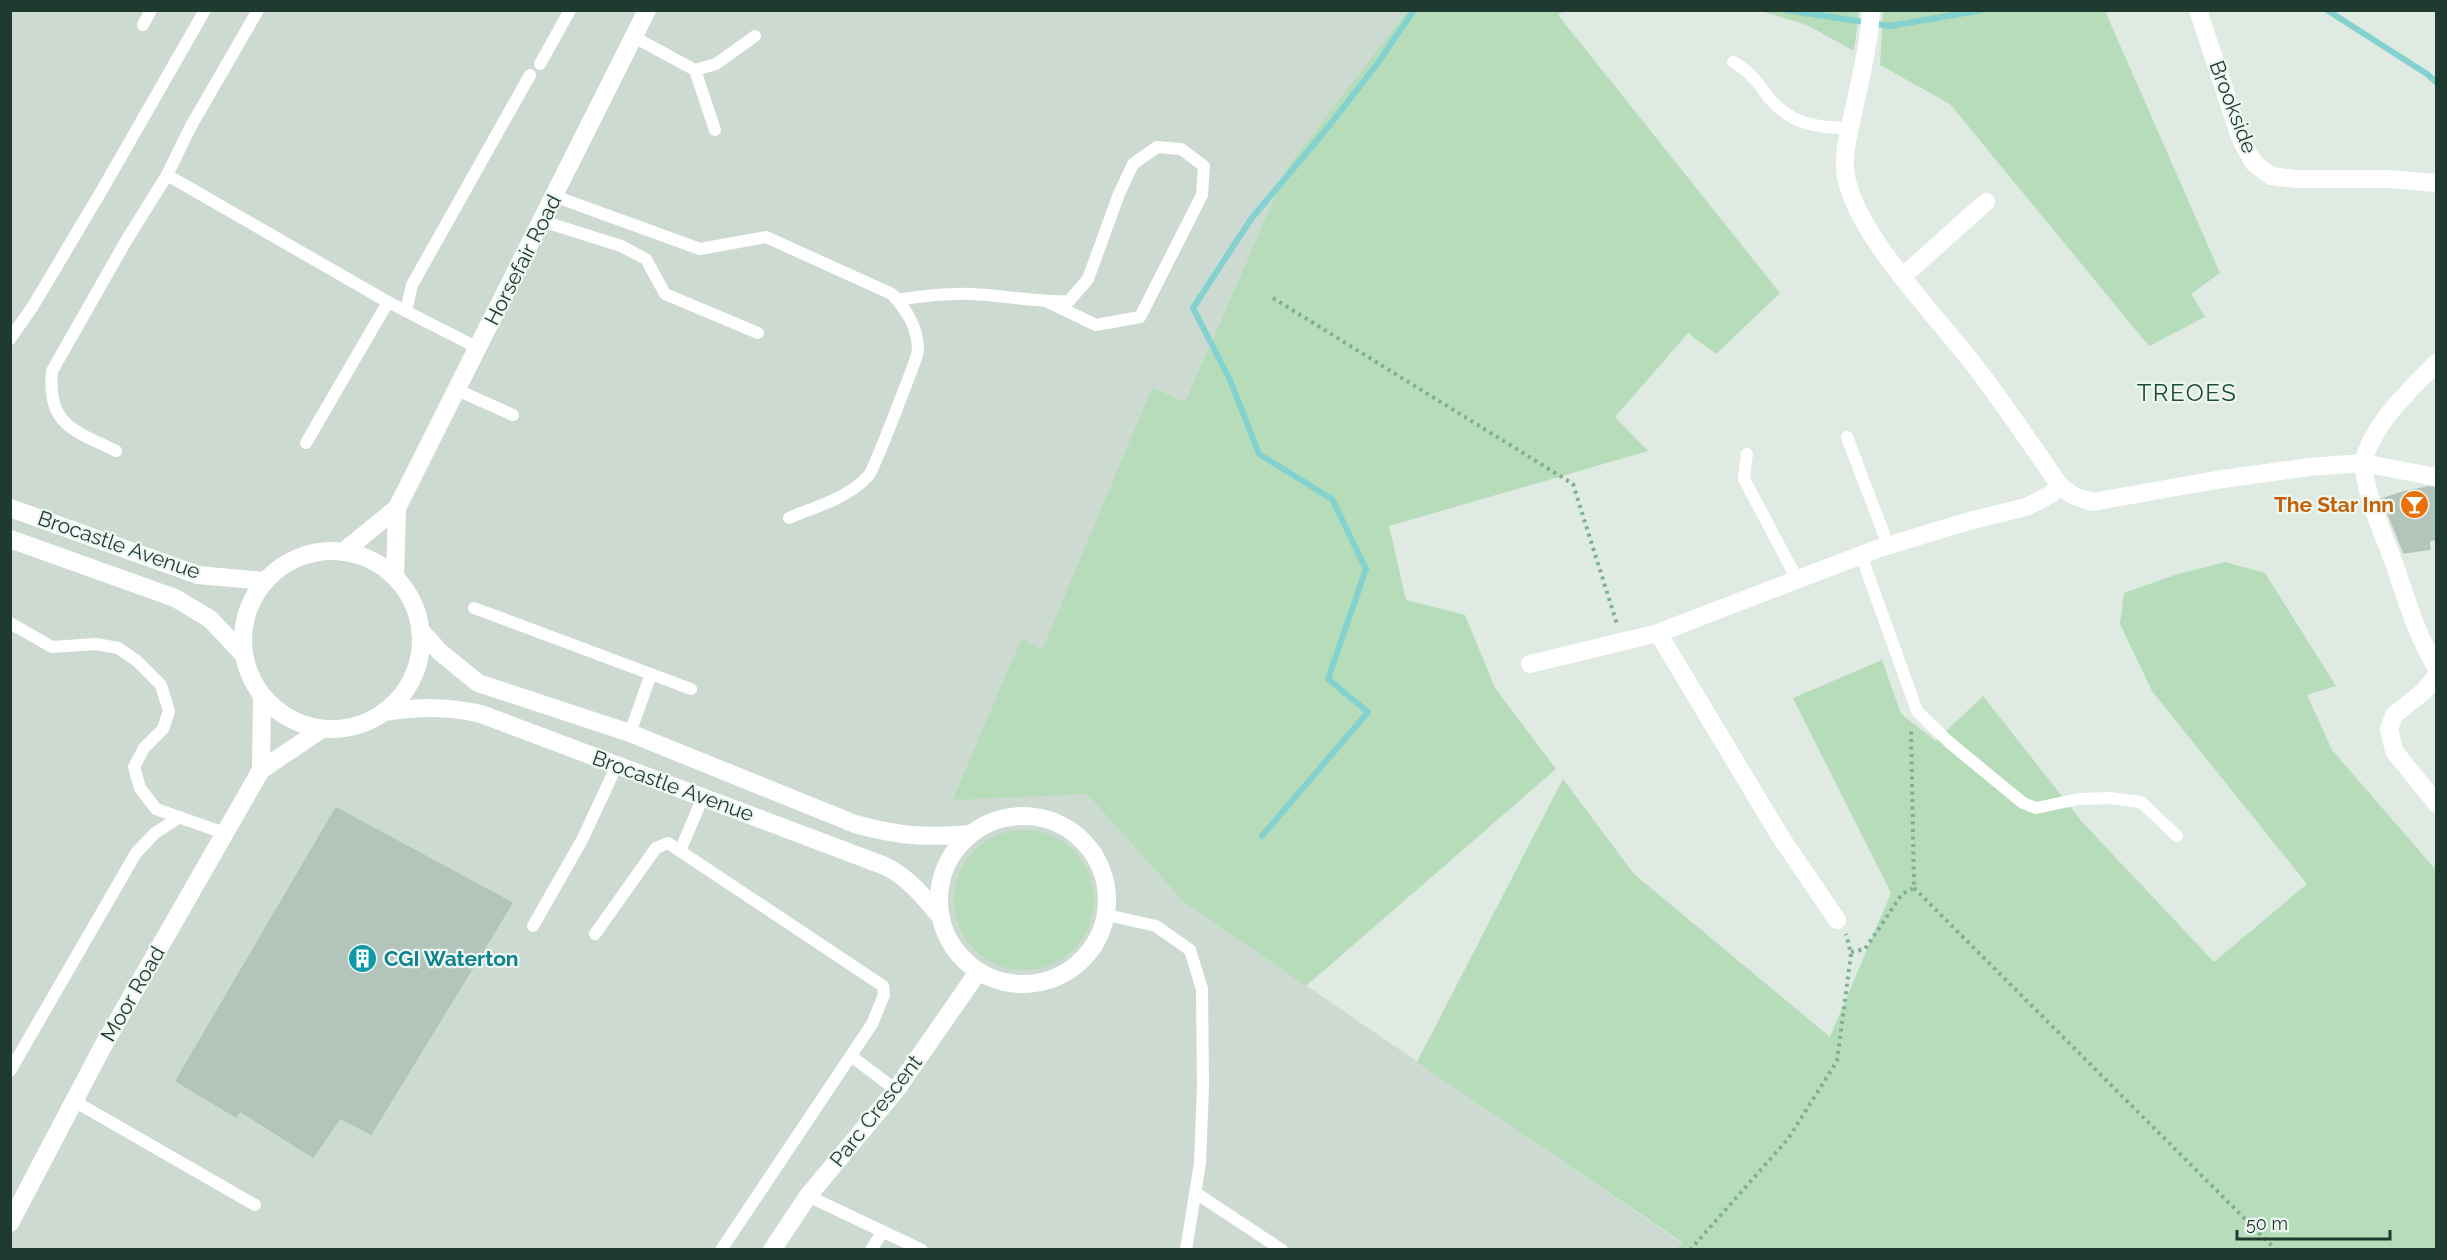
<svg xmlns="http://www.w3.org/2000/svg" width="2447" height="1260" viewBox="0 0 2447 1260" font-family="Raleway,sans-serif">
<style>
.built{fill:#ccdad1}
.green{fill:#b6dcb9}
.lines{fill:none;stroke-linecap:round;stroke-linejoin:round}
.stream{stroke:#83d2cf;stroke-width:6}
.building{fill:#b3c5bb;stroke:#b0c4b8;stroke-width:1.5}
.path{stroke:#7daf96;stroke-width:4;stroke-dasharray:3 4.5;stroke-linecap:butt}
.service{stroke:#fff;stroke-width:12}
.minor{stroke:#fff;stroke-width:18}
.tertiary{stroke:#fff;stroke-width:18}
.labels{text-anchor:middle;stroke-width:4.5;stroke-linejoin:round;paint-order:stroke}
.street-label{font-size:21px;fill:#1f3a2e;stroke:#eef7f1}
.food-label{font-size:21px;font-weight:bold;fill:#c56008;stroke:#eef7f1;text-anchor:end}
.culture-label{font-size:21px;font-weight:bold;fill:#0d838f;stroke:#eef7f1;text-anchor:start}
.quarter-label{font-size:24px;letter-spacing:1.5px;fill:#1b4c37;stroke:#eef7f1}
</style>
<rect width="100%" height="100%" fill="#deeae2"/>
<path class="built" d="M10,11H1407L1289,165L1185,402L1152,389L1042,651L1023,638L952,799L1087,794L1183,901L1683,1244L1677,1250L11,1249Z"/>
<g class="green">
<path d="M1407,11H1564L1558,15L1780,293L1716,354L1688,333L1615,417L1648,451L1389,526L1406,600L1465,615L1495,688L1556,769L1306,986L1183,901L1087,794L952,800L1022,638L1042,650L1152,388L1185,402L1289,165Z"/>
<path d="M1761,11H1859L1854,51L1807,25Z"/>
<path d="M1883,11H2105L2220,273L2191,294L2205,317L2149,346L1950,104L1880,65Z"/>
<path d="M2225,562L2265,573L2336,686L2307,695L2332,750L2436,870V1249H1677L1683,1243L1417,1062L1563,779L1634,874L1830,1037L1891,893L1793,698L1882,660L1901,714L1936,741L1983,696L2083,823L2214,962L2307,884L2152,691L2120,624L2124,593L2175,575Z"/>
<circle cx="1024" cy="900" r="70"/>
</g>
<g class="lines">
<g class="stream">
<path d="M1786,10L1890,26L1982,10"/>
<path d="M2327,10L2427,74L2436,82"/>
<path d="M1262,836L1368,712L1328,679L1366,569L1332,499L1259,454L1230,380L1193,308L1251,219L1329,126L1377,64L1414,10"/>
</g>
</g>
<g class="building">
<path d="M2428,487L2436,488V539L2429,541L2430,549L2404,553L2382,499L2403,492Z"/>
<path d="M336,808L512,903L371,1134L340,1118L313,1157L240,1111L236,1117L176,1081Z"/>
</g>
<g class="lines">
<g class="path">
<path d="M1273,298L1573,484L1617,624"/>
<path d="M1914,888L2276,1250"/>
<path d="M1851,952L1865,949L1902,894L1914,888L1911,727"/>
<path d="M1690,1250L1788,1139L1837,1061L1851,954L1846,934"/>
</g>
<g class="service">
<path d="M143,25L151,10"/>
<path d="M634,37L695,70L715,130"/>
<path d="M1733,62C1749,71 1756,80 1766,94C1789,124 1815,128 1849,128"/>
<path d="M540,64L570,10"/>
<path d="M695,70L716,64L755,36"/>
<path d="M167,175L388,302L478,348"/>
<path d="M554,196L700,249L766,237L892,294C907,311 918,327 918,351C917,358 874,469 869,475C849,498 817,506 789,518"/>
<path d="M542,221L621,246L646,259L665,294L758,333"/>
<path d="M897,300C922,296 946,293 971,294C1004,295 1036,303 1069,301L1088,279L1119,194L1133,164L1157,147L1181,149L1204,166L1202,195L1140,317L1096,325L1048,302"/>
<path d="M406,311L412,285L530,75"/>
<path d="M10,339L33,306L102,190L205,10"/>
<path d="M457,390L513,415"/>
<path d="M1847,437L1888,545"/>
<path d="M306,443L388,302"/>
<path d="M116,451C73,430 47,425 52,371L126,241L167,175L191,126L258,10"/>
<path d="M1747,454L1744,479L1797,579"/>
<path d="M1861,555L1917,711L1950,743L2023,803L2036,808L2079,799L2109,798L2141,802L2177,836"/>
<path d="M474,608L691,689"/>
<path d="M10,623L52,647L96,644L118,648L137,661L161,685L169,711L163,729L144,748L134,767L140,788L156,809L224,833"/>
<path d="M630,733L651,674"/>
<path d="M680,851L703,797"/>
<path d="M1107,915L1156,926L1190,950L1202,989L1203,1086L1200,1163L1186,1250"/>
<path d="M533,926L582,840L617,765"/>
<path d="M595,934L656,848L668,843L883,986L884,995L872,1024L721,1250"/>
<path d="M851,1056L896,1090"/>
<path d="M10,1071L136,853L155,833L180,817"/>
<path d="M74,1101L255,1205"/>
<path d="M1196,1193L1282,1250"/>
<path d="M808,1196L922,1250"/>
<path d="M871,1250L883,1231"/>
</g>
<g class="minor">
<path d="M2198,10L2241,140L2254,163L2271,176L2295,179H2390L2436,183"/>
<path d="M1902,277L1986,202"/>
<path d="M2363,463C2367,495 2376,517 2388,547C2404,588 2413,629 2436,667"/>
<path d="M420,630L440,652L478,683L630,733L855,824C899,836 924,838 970,834"/>
<path d="M1658,633L1780,836L1837,920"/>
<path d="M1530,664L1658,633L1877,549L1969,521L2026,507L2051,494L2060,486"/>
<path d="M2436,677L2423,692L2394,715L2389,729L2394,751L2436,803"/>
<path d="M384,712C418,707 448,706 481,714L885,866C909,878 923,896 940,916"/>
<path d="M261,770L262,697"/>
<circle cx="1023" cy="900" r="84"/>
<path d="M10,1223L103,1046L261,770L322,729"/>
<path d="M772,1250L808,1196L896,1090L978,972"/>
</g>
<g class="tertiary">
<path d="M1871,10C1869,44 1861,76 1854,109C1850,128 1844,148 1845,167C1847,228 1944,323 1981,374C2008,410 2034,448 2060,486L2074,496L2092,502L2216,480L2309,467L2363,463L2436,477"/>
<path d="M2363,463C2373,422 2408,393 2436,363"/>
<path d="M10,508L198,575L265,581"/>
<path d="M10,539L175,598L210,619L244,655"/>
<circle cx="332" cy="640" r="89"/>
<path d="M343,552L397,508L647,10"/>
<path d="M395,577L397,508"/>
</g>
</g>
<defs>
<symbol id="bar-disc" viewBox="-11 -11 22 22"><circle r="9.5" fill="#e8710a" stroke="#eef7f1"/><path d="M-6-5H6L.8 .8V4.5H3.5V6h-7V4.5H-.8V.8Z" fill="#fff"/></symbol>
<symbol id="building-disc" viewBox="-11 -11 22 22"><circle r="9.5" fill="#0f9aa8" stroke="#eef7f1"/><path d="M-4-6H4V6H1V3H-1V6H-4ZM-2.5-4.3h1.7v1.8h-1.7ZM.8-4.3h1.7v1.8H.8ZM-2.5-1h1.7V.8h-1.7ZM.8-1h1.7V.8H.8Z" fill="#fff"/></symbol>
</defs>
<g fill-rule="evenodd">
<use href="#bar-disc" x="2398" y="488" width="33" height="33"/>
<use href="#building-disc" x="346" y="942" width="33" height="33"/>
</g>
<g class="labels">
<g class="street-label">
<text transform="translate(2233 107) rotate(69)" y="7">Brookside</text>
<text transform="translate(523 260) rotate(-63)" y="7">Horsefair Road</text>
<text transform="translate(119 545) rotate(19)" y="7">Brocastle Avenue</text>
<text transform="translate(673 786) rotate(20)" y="7">Brocastle Avenue</text>
<text transform="translate(133 994) rotate(-60)" y="7">Moor Road</text>
<text transform="translate(876 1111) rotate(-52)" y="7">Parc Crescent</text>
</g>
<g class="food-label">
<text x="2394" y="512">The Star Inn</text>
</g>
<g class="culture-label">
<text x="384" y="966">CGI Waterton</text>
</g>
<g class="quarter-label">
<text x="2187" y="401">TREOES</text>
</g>
</g>
<rect width="2447" height="1260" fill="none" stroke="#1f3a2e" stroke-width="24"/>
<path d="M2237 1230v9h153v-9" fill="none" stroke="#1f3a2e" stroke-width="3"/>
<text x="2246" y="1230" font-size="18" fill="#1f3a2e" stroke="#eef7f1" stroke-width="4.5" paint-order="stroke">50 m</text>
</svg>
